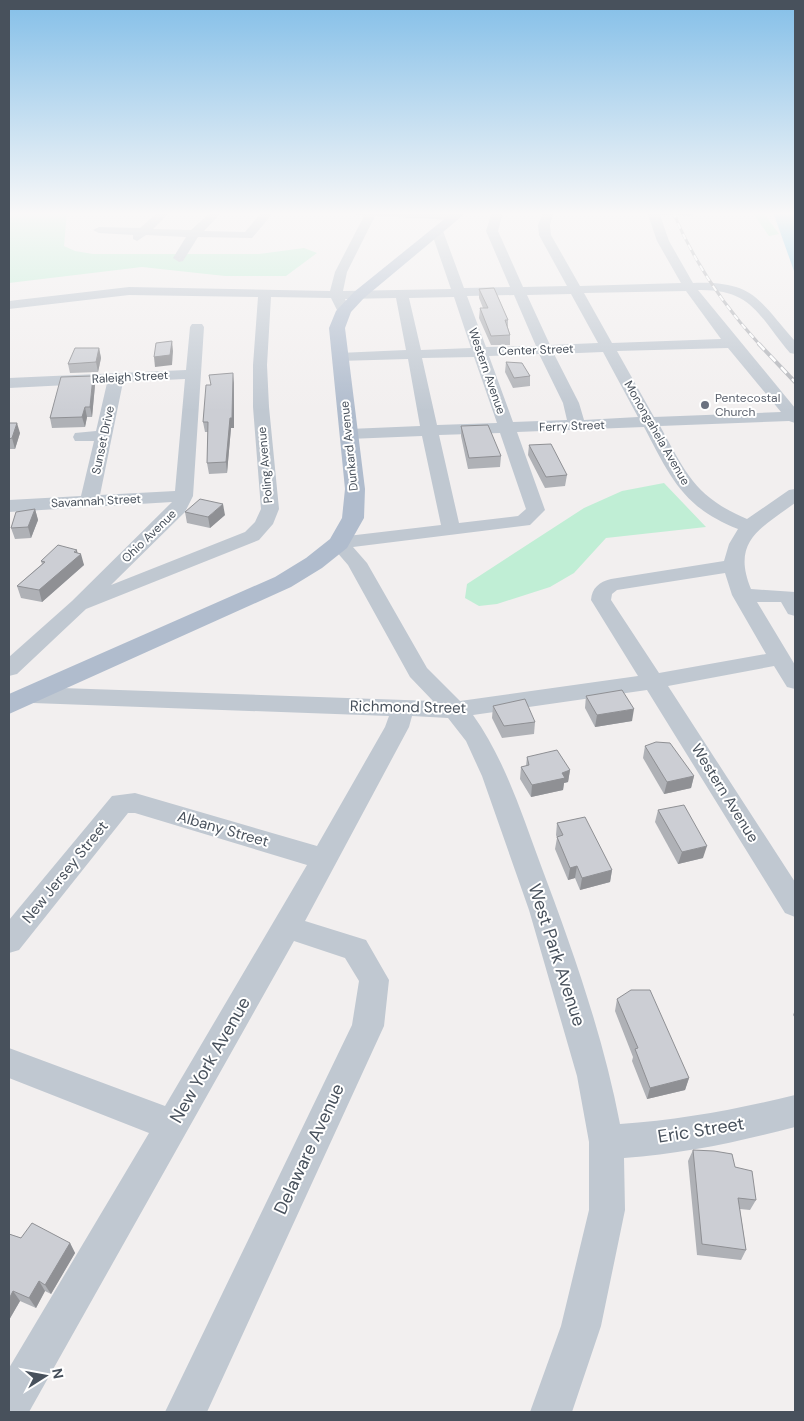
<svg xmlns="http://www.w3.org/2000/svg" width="804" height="1421" viewBox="0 0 804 1421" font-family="'DM Sans',sans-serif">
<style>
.green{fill:#c0eed5}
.water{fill:#8ecfe9}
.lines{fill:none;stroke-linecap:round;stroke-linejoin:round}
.minor{fill:#c0c8d1;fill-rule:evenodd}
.major{fill:#b0bccd;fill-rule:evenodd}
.rail-far1-casing{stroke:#b2b4b9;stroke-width:3}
.rail-casing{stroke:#b2b4b9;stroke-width:4}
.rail-far1{stroke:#fff;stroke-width:2;stroke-dasharray:6;stroke-linecap:butt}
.rail{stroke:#fff;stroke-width:2.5;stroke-dasharray:8;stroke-linecap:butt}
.wall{fill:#afb1b6}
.shaded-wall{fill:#8f9094}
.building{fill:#ccced4;stroke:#8f9094}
.worship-dot{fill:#6b7280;stroke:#fff;stroke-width:2}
.labels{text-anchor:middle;stroke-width:4;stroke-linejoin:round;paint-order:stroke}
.far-street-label{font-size:12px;fill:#48515c;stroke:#fff}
.far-worship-label{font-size:12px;fill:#5b616d;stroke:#fff;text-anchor:start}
.street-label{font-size:15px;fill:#48515c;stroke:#fff}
.near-street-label{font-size:18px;fill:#48515c;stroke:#fff}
</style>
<rect width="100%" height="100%" fill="#f2efef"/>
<g class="green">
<path d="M15,212H67L64,246L75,251L93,254H259L304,248L317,253L286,276H225L142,267L9,283V216Z"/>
<path d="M752,212H763L779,234L769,236Z"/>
<path d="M664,483L706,527L606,538L574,573L550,587L497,604L479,606L465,598L467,584L584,508L622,491Z"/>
</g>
<path class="water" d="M773,212H795V273L794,271Z"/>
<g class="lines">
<g class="minor">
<path d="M158,212H170L153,229L191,230L211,212H222L204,231L245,232L262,212H274L252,238L198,237L183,261L179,262L173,258L186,237L146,235L137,241L133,239V235L99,233L93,230L99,227L140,228Z"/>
<path d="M352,212C368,212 451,209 460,217L454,220L375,216L347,272L343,291L451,289L431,231L437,228L443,231L464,288L510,287L486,231L492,212H503L498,231L523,287L567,286L539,235L538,225L543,212H554L550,225L551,235L580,286L681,283L657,241L647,212H695L694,215L690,216L660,215L669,241L693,283C755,281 758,300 795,341V354L790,353C758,316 753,289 698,290L795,408V423L789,421L660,426C686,473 695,497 747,519L789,490L795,489V503C761,528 731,541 751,589L795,592V616L788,614L781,602H757L795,665V689L787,687L774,666L668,686L795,882V917L785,913L647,690L473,715C505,760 521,812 540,863C572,948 603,1035 620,1124C680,1120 737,1109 795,1095V1127C738,1142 683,1154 624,1158L625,1210L601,1326L572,1412H530L561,1326L589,1210V1142L577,1076L529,910L482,776L466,741L448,718L412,716L409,727L305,921L366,940L389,980L384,1026L207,1412H165L352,1025L359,981L345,958L294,941L29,1412H9V1368L149,1133L9,1078V1048L165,1106L307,865L135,813H128L19,950L9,953V920L112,796L135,793L317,846L385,727L389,716L33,703L25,700L21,695L25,690L33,687L433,701L410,677L348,565L329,543L332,539L339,537L441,525L422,436L349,439L343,438L341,434L343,430L349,429L420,426L408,359L339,361L332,357L339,353L406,350L396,298L345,299L349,307L342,311L337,310L331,298L271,297L267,365L269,407L279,509L273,524L259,540L86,609L17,674L9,676V657L72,601L172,502L9,512V500L81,496L94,441H75L73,437L75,433L96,431L107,383L9,388V378L186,370L190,327L192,324H202L204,327L193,496L185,512L111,585L245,532L255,522L261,509L253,407V365L258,297L129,295L9,309V301L129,287L330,291L335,272L364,216L353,214ZM686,291L721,339L612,343L584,293ZM571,294L598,343L550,345L527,295ZM514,295L536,346L486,347L467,296ZM454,297L471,348L421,350L409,298ZM728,348L781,412L654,417L617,351ZM603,352L638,417L584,420L579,403L554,354ZM539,354L563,403L567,420L513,422L489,356ZM474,357L497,423L437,425L422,358ZM185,379L175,491L100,495L123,382ZM644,427C670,476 682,507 738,529L729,544L724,561L611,579C599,582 592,588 591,600L638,676L460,701L427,668L367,563L353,547L530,525L545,510L517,432ZM500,433L526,509L518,516L459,523L439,435ZM725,573L732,595L766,654L659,673L611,600L612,594L617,590Z"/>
</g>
<path class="major" d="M453,212H467L364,298L351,312L345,328L365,489L364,518L347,548L322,568L291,587L9,714V694L275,577L306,558L330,539L342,518L345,489L329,328L336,311L354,292Z"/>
<defs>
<path id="rail-far1" d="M673,212C694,262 723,305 760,345"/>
<path id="rail" d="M759,344L795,382"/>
</defs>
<use href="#rail-far1" class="rail-far1-casing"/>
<use href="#rail" class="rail-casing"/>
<use href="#rail-far1" class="rail-far1"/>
<use href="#rail" class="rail"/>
</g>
<g class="wall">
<path d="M479,289L508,320V328L510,335V345H491L479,318L480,308H483L479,298Z"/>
<path d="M99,348L101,358L98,372L70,373L68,364Z"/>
<path d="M506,362L530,376V386L513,388L505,372Z"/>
<path d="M93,376L95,385L92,417H87L85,427L52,428L50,418Z"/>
<path d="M234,383V428H231L227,473L209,474L207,463L208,432H205L203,422Z"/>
<path d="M9,423L20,433L15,449H9Z"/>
<path d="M461,426L501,456L500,467L468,469L461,436Z"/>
<path d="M529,445L567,475L565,486L545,488L528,455Z"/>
<path d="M35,509L38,520L31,538L15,539L11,528Z"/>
<path d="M185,512L225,515L210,528L187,523Z"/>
<path d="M78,553L84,565L42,602L21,598L17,586L42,564L41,561Z"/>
<path d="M586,696L632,721L595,727L585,708Z"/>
<path d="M493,706L535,722L534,734L502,738L492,718Z"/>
<path d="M645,746L694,776L691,788L664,794L643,758Z"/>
<path d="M527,757L570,770L568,782L564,783L563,790L531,797L520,779L521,767L526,766Z"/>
<path d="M658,810L703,858L678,864L655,822Z"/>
<path d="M557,823L612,870L610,882L580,890L575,878L568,880L555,849L557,838L556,835Z"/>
<path d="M617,999L689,1078L685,1090L647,1099L632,1061L633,1057L615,1011Z"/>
<path d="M795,1010V1018L793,1015Z"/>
<path d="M693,1150L735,1167L756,1200L750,1210L740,1209L746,1250L741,1260L697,1255L688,1161Z"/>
<path d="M9,1234L21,1238L70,1243L75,1253L51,1294L45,1291L36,1308L20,1301L9,1320Z"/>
</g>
<g class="shaded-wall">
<path d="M172,341L173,351L172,365L155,367L154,357Z"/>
<path d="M99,348L101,358L98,372L96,362Z"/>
<path d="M233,373L234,383V428H231L227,473L226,462Z"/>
<path d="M93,376L95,385L92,417L90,407Z"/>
<path d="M85,407L87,417L85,427L82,417Z"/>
<path d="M17,423L20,433L15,449L12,438Z"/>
<path d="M223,504L225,515L210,528L208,517Z"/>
<path d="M35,509L38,520L31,538L28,527Z"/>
<path d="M77,550L78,556L81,554L84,565L42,602L39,590Z"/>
<path d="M634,709L632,721L595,727L597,715Z"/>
<path d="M570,770L568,782L564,783L563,790L531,797L532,785L562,773Z"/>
<path d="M694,776L691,788L664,794L667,782Z"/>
<path d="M707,846L703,858L678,864L682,852Z"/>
<path d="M577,866L575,878L568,880L570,868Z"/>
<path d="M612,870L610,882L580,890L582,878Z"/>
<path d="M689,1078L685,1090L647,1099L650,1088Z"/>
<path d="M70,1243L75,1253L51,1294L45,1285Z"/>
<path d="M39,1281L45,1291L36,1308L29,1298Z"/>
<path d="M13,1291L20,1301L9,1320V1299Z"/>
</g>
<g class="building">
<path d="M494,288L508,320H505L510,335L491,336L480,308H488L479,289Z"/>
<path d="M172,341L170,355L154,357L156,343Z"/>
<path d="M75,348H99L96,362L68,364Z"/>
<path d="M506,362L522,363L530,376L514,378Z"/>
<path d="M233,373L232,418H230L226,462L207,463L208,422H203L206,385H211L209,375Z"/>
<path d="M93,376L90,407H85L82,417L50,418L61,377Z"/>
<path d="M9,423H17L12,438L9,439Z"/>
<path d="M488,425L501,456L469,458L461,426Z"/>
<path d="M551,444L567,475L546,477L529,445Z"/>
<path d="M200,499L223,504L208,517L185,512Z"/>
<path d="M35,509L28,527L11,528L16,512Z"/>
<path d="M58,545L77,550L74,552L81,554L39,590L17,586L45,562L41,561Z"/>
<path d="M622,690L634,709L597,715L586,696Z"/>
<path d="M525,699L535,722L504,726L493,706Z"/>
<path d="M656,742L670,743L694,776L667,782L645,746Z"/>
<path d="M557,750L570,770L562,773L565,778L532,785L521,767L529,765L527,757Z"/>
<path d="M684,805L707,846L682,852L658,810Z"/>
<path d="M585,817L612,870L582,878L577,866L570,868L557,837L563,835L557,823Z"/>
<path d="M631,990H650L689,1078L650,1088L635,1049L638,1048L617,999Z"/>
<path d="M693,1150L714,1151L732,1154L735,1167L752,1171L756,1200L738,1198L746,1250L702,1244Z"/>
<path d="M32,1223L70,1243L45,1285L39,1281L29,1298L13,1291L9,1299V1234L21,1238Z"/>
</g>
<linearGradient id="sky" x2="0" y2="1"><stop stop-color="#84bfe8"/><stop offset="0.52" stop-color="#f9f8f8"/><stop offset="1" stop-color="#f9f8f8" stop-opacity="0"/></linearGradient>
<rect width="804" height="411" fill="url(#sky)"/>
<circle class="worship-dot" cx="705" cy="405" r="5"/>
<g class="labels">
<g class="far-street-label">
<text transform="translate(536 350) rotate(-2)" y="4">Center Street</text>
<text transform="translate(487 371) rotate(71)" y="4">Western Avenue</text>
<text transform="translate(130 377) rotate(-3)" y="4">Raleigh Street</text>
<text transform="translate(572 426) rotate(-2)" y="4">Ferry Street</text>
<text transform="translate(657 433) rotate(60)" y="4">Monongahela Avenue</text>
<text transform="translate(103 440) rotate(-78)" y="4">Sunset Drive</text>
<text transform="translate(349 446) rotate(-96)" y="4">Dunkard Avenue</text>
<text transform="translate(265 465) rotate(-95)" y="4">Poling Avenue</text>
<text transform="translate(96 501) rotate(-3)" y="4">Savannah Street</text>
<text transform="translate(149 536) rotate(-44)" y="4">Ohio Avenue</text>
</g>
<g class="far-worship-label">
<text x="715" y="402">Pentecostal<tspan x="715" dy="14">Church</tspan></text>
</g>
<g class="street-label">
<text transform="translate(408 707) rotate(1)" y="5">Richmond Street</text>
<text transform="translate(725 793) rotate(58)" y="5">Western Avenue</text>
<text transform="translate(223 829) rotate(16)" y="5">Albany Street</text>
<text transform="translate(65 872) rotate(-51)" y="5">New Jersey Street</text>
</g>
<g class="near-street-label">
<text transform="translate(557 955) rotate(72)" y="6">West Park Avenue</text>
<text transform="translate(210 1060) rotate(-60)" y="6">New York Avenue</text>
<text transform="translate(701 1130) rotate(-9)" y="6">Eric Street</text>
<text transform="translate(309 1149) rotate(-65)" y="6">Delaware Avenue</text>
</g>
</g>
<rect width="804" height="1421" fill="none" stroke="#48515c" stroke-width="20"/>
<g transform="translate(45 1376) rotate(79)" stroke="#ffffff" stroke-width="4" paint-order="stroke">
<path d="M0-4L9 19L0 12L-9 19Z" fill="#48515c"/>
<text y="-8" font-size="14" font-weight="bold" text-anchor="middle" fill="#48515c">N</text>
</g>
</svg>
